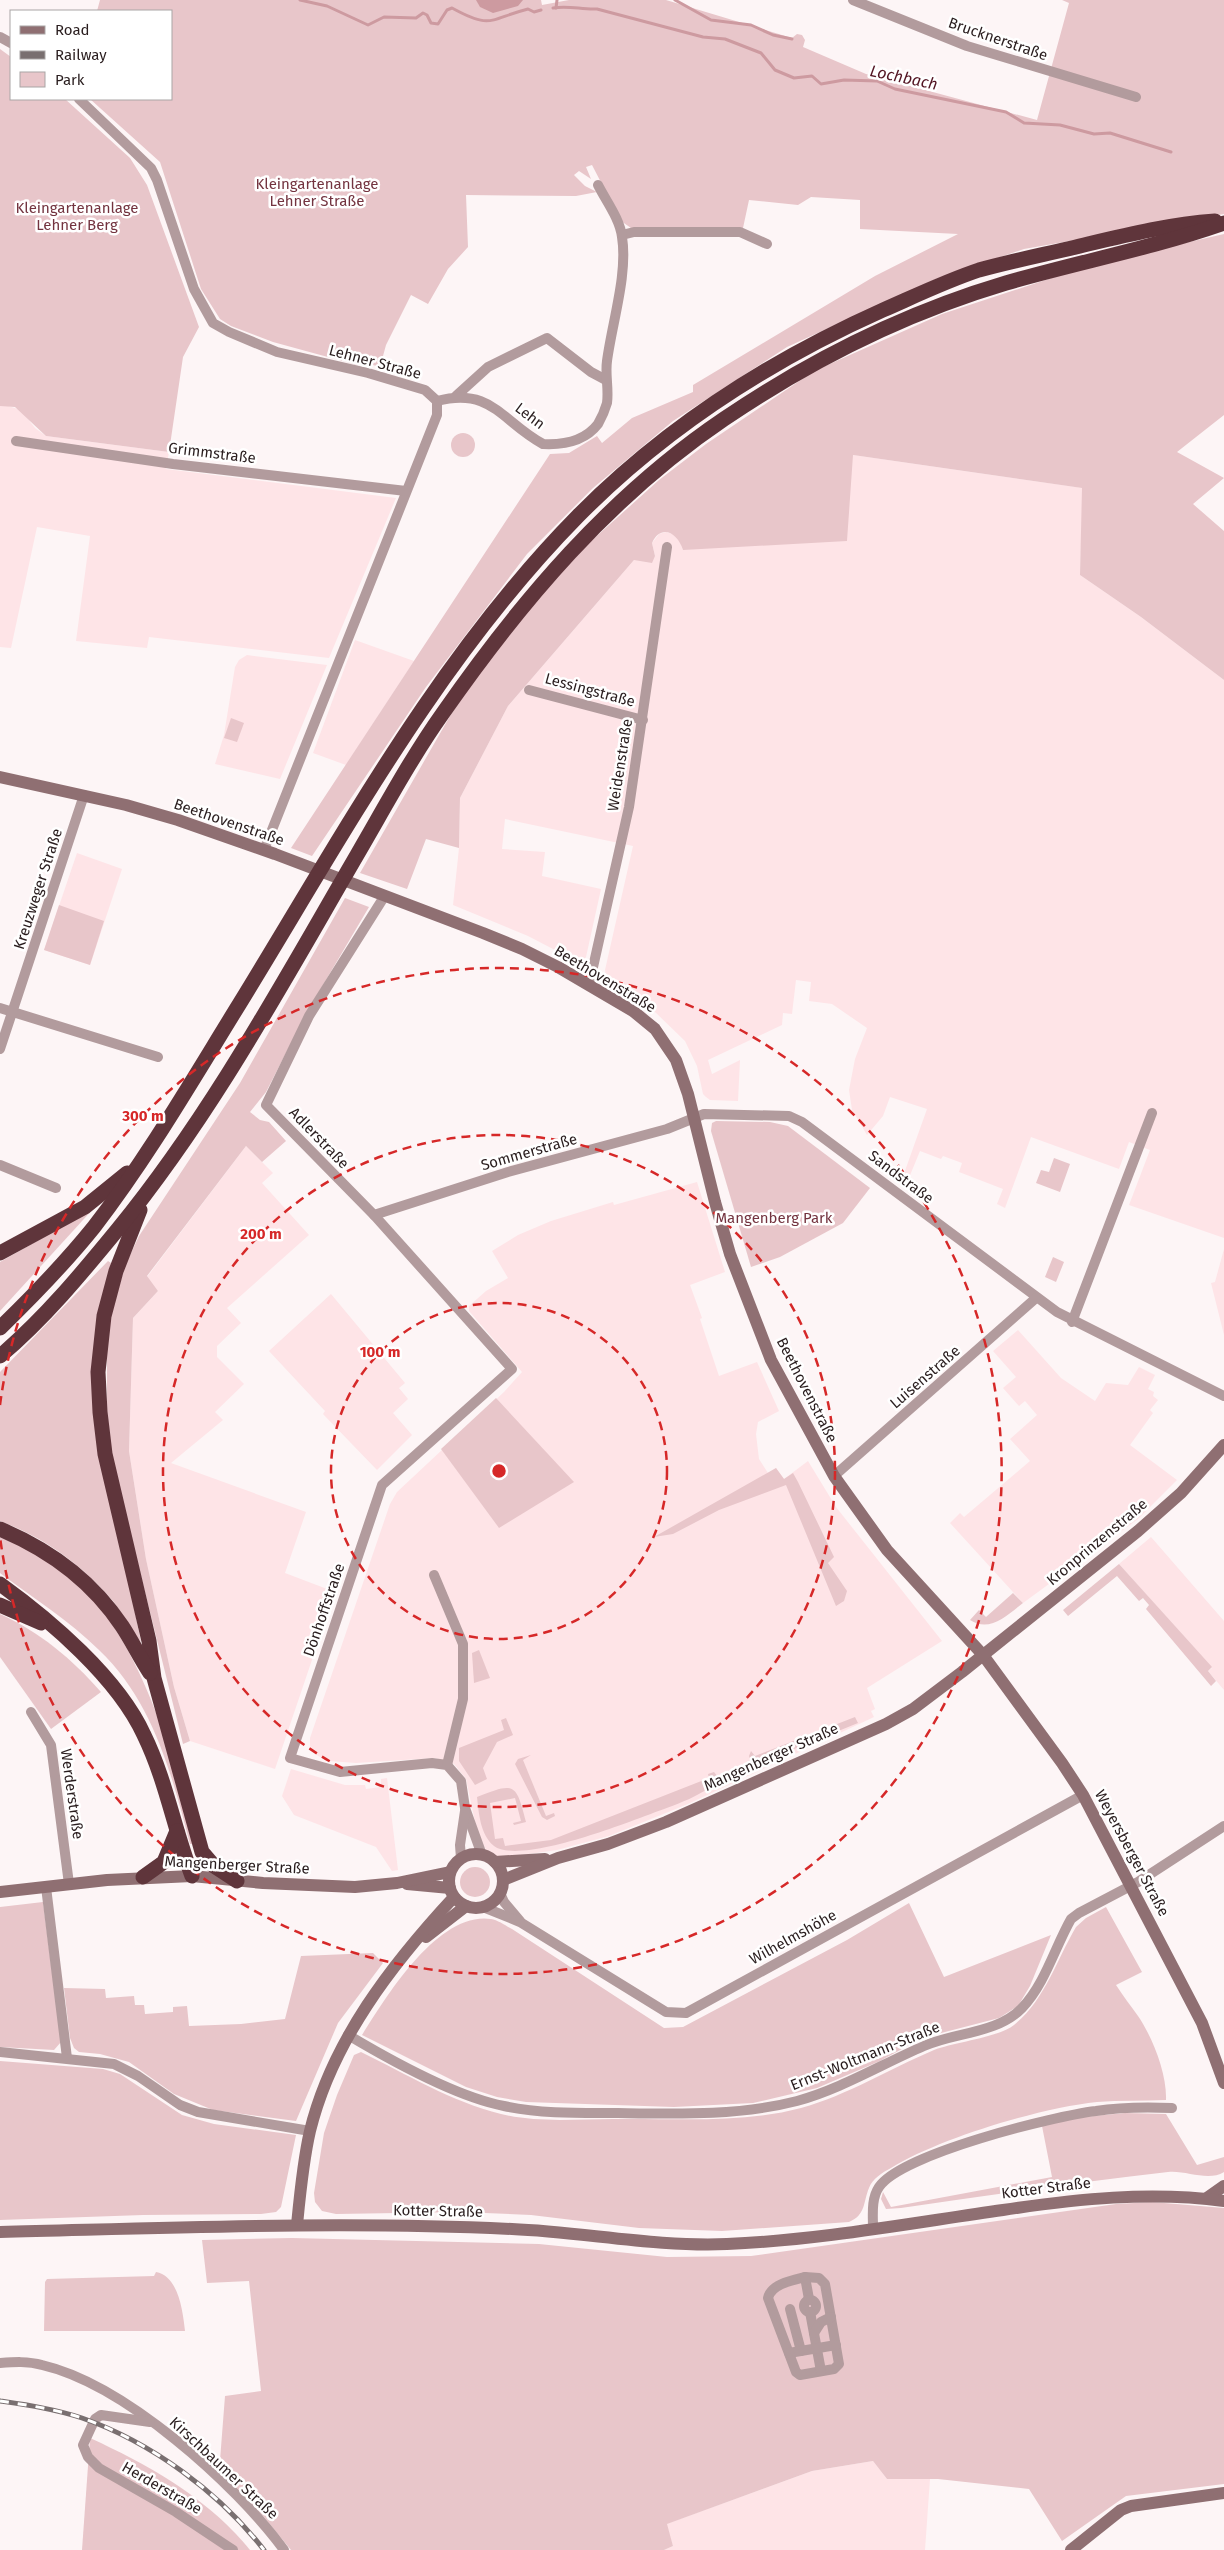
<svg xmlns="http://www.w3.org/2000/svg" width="1224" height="2550" viewBox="0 0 1224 2550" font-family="'Fira Sans',sans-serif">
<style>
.built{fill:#fee4e7}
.green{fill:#e8c6ca}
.water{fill:#cd9aa0}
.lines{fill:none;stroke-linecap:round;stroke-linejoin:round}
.stream{stroke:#cd9aa0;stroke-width:3}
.street{stroke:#b29b9d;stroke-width:10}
.secondary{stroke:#8f6f72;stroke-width:12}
.highway{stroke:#5f353b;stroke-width:15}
.rail-casing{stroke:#796f70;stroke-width:5}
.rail{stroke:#fff;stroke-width:3;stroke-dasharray:9;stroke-linecap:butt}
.ring{fill:none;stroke:#d62828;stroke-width:2.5;stroke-dasharray:9 6}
.labels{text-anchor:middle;stroke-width:5;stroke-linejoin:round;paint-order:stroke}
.street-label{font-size:15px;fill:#291d1e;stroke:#fff}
.park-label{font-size:15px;fill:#73333f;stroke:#fff}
.water-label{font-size:16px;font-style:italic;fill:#531523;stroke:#fff}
.centre{fill:#d62828;stroke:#fff;stroke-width:2.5}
.ring-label{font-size:15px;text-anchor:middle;font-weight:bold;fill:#d62828;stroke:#fff;stroke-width:5;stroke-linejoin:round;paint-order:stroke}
</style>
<rect width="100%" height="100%" fill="#fdf5f6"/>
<g class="built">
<path d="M5,405L21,410L35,428L46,436L169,452L166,469L396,498L329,658L149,637L147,648L76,641L90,536L37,527L11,648L0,647V406Z"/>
<path d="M853,455L1083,488L1080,575L1141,617L1224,680V1238L1129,1205L1150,1150L1129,1142L1119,1169L1031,1137L1005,1208L997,1204L1003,1189L959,1172L962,1163L943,1156L941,1159L920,1151L906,1185L901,1182L927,1109L890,1097L883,1116L867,1135L852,1110L849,1090L855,1059L867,1028L832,1004L809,1001L811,982L796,980L792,1014L783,1013L782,1025L708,1060L712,1074L740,1060L738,1101L710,1100L706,1097L703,1094L697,1066L685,1041L655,1012L609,983L606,977L605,970L633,846L505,819L502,849L545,852L542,876L601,889L586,957L583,961L578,962L528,936L453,905L459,848L460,798L508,706L634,560L655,556L652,543L659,534L666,532L673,534L680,540L683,550Z"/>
<path d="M355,640L414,661L346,765L313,753Z"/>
<path d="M247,655L327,665L280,779L215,764L224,735L235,667L239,660Z"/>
<path d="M77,853L122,869L90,965L44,950Z"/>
<path d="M246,1146L273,1173L262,1183L309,1235L227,1308L241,1323L217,1346V1357L244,1384L215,1412L223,1420L171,1463L306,1512L285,1573L335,1592L275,1769L190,1741L174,1687L146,1559L129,1451L133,1318L158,1291L147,1277Z"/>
<path d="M697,1182L725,1272L690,1285L702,1318L700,1319L719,1376L757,1362L779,1411L758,1422L756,1434L759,1459L768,1473L776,1468L784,1479L808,1461L836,1507L942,1641L867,1688L875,1709L871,1711L874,1717L688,1804L609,1836L557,1850L500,1858L487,1851L478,1836L466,1779L454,1764L435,1758L356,1763L329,1761L318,1756L310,1746V1738L390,1504L397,1492L504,1392L522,1372L469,1311V1306L486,1291L508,1278L492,1251L518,1235L551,1221L613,1202L614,1205Z"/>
<path d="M1224,1249V1335L1211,1283L1215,1282Z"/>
<path d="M331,1294L405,1383L399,1388L408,1399L393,1413L412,1435L377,1470L323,1414L325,1411L269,1351Z"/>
<path d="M1018,1330L1061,1378L1095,1401L1106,1383L1128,1385L1139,1367L1155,1375L1148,1389L1154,1392L1153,1396L1158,1400L1150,1410L1153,1413L1130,1445L1177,1480L1138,1519L1023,1603L950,1523L960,1513L964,1517L1030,1461L1010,1439L1037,1415L1025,1401L1019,1406L1003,1388L1016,1377L993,1351Z"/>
<path d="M1151,1537L1224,1621V1690L1208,1671L1212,1668L1119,1564Z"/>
<path d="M291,1769L345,1785H365L366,1789L381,1787V1779L387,1778L398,1870L392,1871L376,1847L294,1815L282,1796Z"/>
<path d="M873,2461L887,2479H930L925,2550H664L673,2546L666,2524L812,2471Z"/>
</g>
<g class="green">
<path d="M100,0H541L542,5L569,0H666L792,38L797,34L802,35L805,40L803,47L866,74L1037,120L1069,3L1062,0H1224V214L1024,249L938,278L787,347L673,421L593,488L527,554L426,687L312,856L291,848L550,454L569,453L597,436L602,443L632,418L693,392V385L875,276L958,234L860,229V200L811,197L798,205L749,200L743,228H631L621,221L592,165L586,167L591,179L579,171L574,175L585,186L597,192L576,196L466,195L468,247L448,269L428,304L411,295L386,345L380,367L366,363L357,365L273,342L231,326L220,319L201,289L160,162L90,99H171V11H97Z"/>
<path d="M0,49L11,57V99H65L130,158L147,185L199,327L183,357L169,452L46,436L15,407L0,406Z"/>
<path d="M1224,234V415L1177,452L1224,478L1193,504L1224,531V680L1141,617L1080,575L1082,488L853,455L847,541L683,550C678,533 661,523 652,543L655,556L652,563L634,560L508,706L460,798L459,848L426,839L407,889L360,873L450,716L476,677L545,590L589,543L659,480L706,444L814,371L942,314L1097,263Z"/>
<circle cx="463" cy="445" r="12"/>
<path d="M231,718L244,723L237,742L224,738Z"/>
<path d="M345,898L369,907L307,1012L266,1092L250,1112L260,1120L269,1122L286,1141L262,1162L246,1146L147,1276L158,1291L133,1318L129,1451L146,1559L174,1687L190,1741L183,1744L112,1460L107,1411V1329L125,1266L139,1236L240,1083Z"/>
<path d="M59,905L104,921L90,965L44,950Z"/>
<path d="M716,1121L770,1122L788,1126L870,1188L843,1223L780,1257L751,1267L711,1131L712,1123Z"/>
<path d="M1054,1158L1070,1164L1060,1192L1036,1183L1041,1170L1049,1172Z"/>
<path d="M93,1209L0,1311V1262Z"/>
<path d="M1053,1257L1064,1262L1056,1282L1045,1277Z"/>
<path d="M108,1261L111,1263L96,1330L130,1588L141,1642C129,1632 123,1613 113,1601C81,1564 45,1538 0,1521V1372Z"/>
<path d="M496,1398L574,1482L499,1528L441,1449Z"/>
<path d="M776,1468L784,1479L793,1473L798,1482L834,1557L828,1563L847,1591L844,1601L836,1606L786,1485L719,1510L673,1534L654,1537Z"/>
<path d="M0,1536C26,1548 60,1565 81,1586C144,1649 174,1758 194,1844H190C172,1775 153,1701 99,1650C70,1621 33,1598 0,1573Z"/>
<path d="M1119,1564L1212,1667L1208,1671L1216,1681L1211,1686L1146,1609L1149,1605L1143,1598L1139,1601L1117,1576L1068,1616L1063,1610Z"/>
<path d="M1013,1593L1023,1603C1007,1615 990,1633 970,1620L979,1610L986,1617Z"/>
<path d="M0,1614C40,1632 72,1659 101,1692L51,1729L0,1657Z"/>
<path d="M479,1650L490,1678L474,1683L472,1653Z"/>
<path d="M855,1717L858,1723L757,1764L751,1762L749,1756L751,1751L755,1756Z"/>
<path d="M506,1718L513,1735L497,1742L483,1768L487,1779L475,1785L459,1761V1748L504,1730L501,1720Z"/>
<path d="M531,1755L523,1760L546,1816L554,1813L555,1816L547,1820L542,1817L515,1764L518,1759Z"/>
<path d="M714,1772L718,1777C713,1793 669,1807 653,1813C624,1824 519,1865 494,1846C480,1834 479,1814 477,1797C515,1782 516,1783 526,1822L514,1825L513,1823L521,1821L515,1798L490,1803L495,1839L503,1838L505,1846L551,1840L709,1778L708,1774Z"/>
<circle cx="475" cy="1882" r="15"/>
<path d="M43,1902L61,2042L54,2050L0,2047V1907Z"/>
<path d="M909,1903L944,1977L1051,1935L1030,1986L1018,2006L999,2018L922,2038L880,2061L817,2088L753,2103L674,2107L526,2102L497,2097L466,2087L362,2035C386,1997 438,1911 491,1919C498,1920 506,1926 512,1929L664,2028L683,2027L847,1940Z"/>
<path d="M1106,1907L1142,1972L1116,1985C1123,1996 1131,2006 1138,2016C1153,2038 1167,2074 1166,2100C1143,2101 1120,2100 1097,2102C1040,2108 940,2138 891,2168C883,2172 872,2179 869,2188C863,2202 866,2215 849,2222L722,2231L639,2228L531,2215L460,2212L336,2214L322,2211L315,2202L314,2193L324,2133L337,2095L354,2055L361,2052C406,2074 452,2102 501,2114C536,2123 577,2119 613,2119C674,2118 741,2124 801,2108C848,2095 889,2069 934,2050C955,2042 1000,2037 1014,2025C1045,2000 1056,1961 1076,1927L1086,1918Z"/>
<path d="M373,1953L383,1963L338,2023L296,2121L213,2110L174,2094L129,2062L100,2054L79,2052L74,2048L70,2038L64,1988L105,1989L106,1998L134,1996L135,2005H144L145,2014L173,2012V2007L187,2006L189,2026L241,2024L285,2019L301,1956Z"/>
<path d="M0,2061L103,2069L120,2074L182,2115L214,2124L296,2135L281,2207L276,2212L261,2214L143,2215L0,2220Z"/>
<path d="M1125,2113L1166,2114L1197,2165L1224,2157V2172C1208,2182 1186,2170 1168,2172C1079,2182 990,2195 901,2208L886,2209L881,2199L883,2192L891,2207L1052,2177L1042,2126L1072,2118Z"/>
<path d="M1152,2202L1224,2208V2484L1126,2496L1062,2541L1029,2489L938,2479H887L873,2461L812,2471L667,2524L673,2546L664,2550H291L264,2517L219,2473L225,2396L261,2391L249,2281L207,2283L202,2240L292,2238L539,2244L667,2257L751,2256L1116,2204Z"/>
<path d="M156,2272C179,2276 183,2313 185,2331H44L45,2282L47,2279L154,2276Z"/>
<path d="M90,2438C149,2465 209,2499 250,2550H82Z"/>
</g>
<path class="water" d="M476,0H523L518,6L493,13L480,7Z"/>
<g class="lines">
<g class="stream">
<path d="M300,0L327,6L368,25L384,17L416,18L423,13L427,15L431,23L438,24L447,10L452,8C492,30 489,19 528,9L534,12L541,10"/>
<path d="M675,0L711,20L751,25L773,35L792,39"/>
<path d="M553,8C569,5 582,10 597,9L703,37L725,39L761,53L775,70L794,78L812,76L821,84L844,80L877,81L895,89L1006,112L1024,123L1060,125L1094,134L1110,133L1171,152"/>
<path d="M556,8L557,0"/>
</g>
<g class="street">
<path d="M853,0L967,46L1136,97"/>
<path d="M0,37L11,43"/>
<path d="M79,99L151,168L157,180L194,289L213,323L229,332L277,352L368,373L425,390L437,401V415L264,850"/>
<path d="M622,235L634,232H740L767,244"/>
<path d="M456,396L488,367L547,338L591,372L606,380"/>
<path d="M437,401C492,387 501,421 543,444C563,445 585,441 598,424C602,417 605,410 607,403C609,389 605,375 607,361C612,323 628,274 622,237C620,219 606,201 598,185"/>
<path d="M16,441L173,464L406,491"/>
<path d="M529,690L643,720"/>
<path d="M384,897L309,1016L266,1105L374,1215L512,1369L382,1485L290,1758L340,1772L432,1763L447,1765L461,1781L465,1808L482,1855"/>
<path d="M589,985L629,807L667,547"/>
<path d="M0,1008L158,1057"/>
<path d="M0,1049L84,795"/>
<path d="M0,1165L56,1188"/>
<path d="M374,1215L508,1172L667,1129L704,1114L789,1116L802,1122L1057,1312L1224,1396"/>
<path d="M1072,1322L1152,1113"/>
<path d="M834,1476L1036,1298"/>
<path d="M434,1575L463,1644V1699L447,1765"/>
<path d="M31,1712L51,1745L69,1884"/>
<path d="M461,1858L460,1845L465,1811"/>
<path d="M46,1887L67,2058"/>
<path d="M500,1893L504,1902L520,1921"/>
<path d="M483,1907L520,1922L666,2012L686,2013L1083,1795"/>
<path d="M348,2035C390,2060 457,2097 504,2106C541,2114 580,2113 618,2113C677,2114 739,2116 797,2101C841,2089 882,2064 924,2046C955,2032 997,2034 1022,2008C1045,1984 1055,1947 1071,1919L1079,1913L1138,1882L1224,1826"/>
<path d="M0,2052L114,2064L138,2076L180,2105L198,2112L310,2131"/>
<path d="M873,2228C873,2215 871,2199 879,2187C901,2154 1054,2116 1096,2111C1121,2107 1147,2107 1172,2108"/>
<path d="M805,2277L819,2278L825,2284L839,2364L834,2369L800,2375L796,2372L768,2298C771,2284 793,2280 805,2277Z"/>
<path d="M805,2277L809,2299"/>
<circle cx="810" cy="2306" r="6"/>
<path d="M790,2309L801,2351"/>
<path d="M810,2312L821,2371"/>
<path d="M814,2333L821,2322L831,2317"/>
<path d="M789,2353L836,2345"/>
<path d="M0,2363C14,2362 28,2361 42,2365C124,2384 235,2483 284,2550"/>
<path d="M150,2422L101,2415L95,2419L83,2445L88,2457L99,2468L176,2512L233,2550"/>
</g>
<g class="secondary">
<path d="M0,777L126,805L178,820L275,854L483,933L522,949L558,967L633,1011L655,1029L676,1060L688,1094L715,1202L730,1254L771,1360L834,1476L887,1550L983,1655L1062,1763L1083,1795L1202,2023L1224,2083"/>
<circle cx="476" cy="1881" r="27"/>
<path d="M495,1862L545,1859"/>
<path d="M503,1880L558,1858L608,1844L666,1822L886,1724L913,1709L962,1672L1138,1531L1181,1493L1224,1445"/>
<path d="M407,1884L450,1888"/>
<path d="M0,1892L107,1880L192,1876L263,1883L355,1887L397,1883L450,1872"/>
<path d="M426,1937L466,1906"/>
<path d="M1207,2198L1224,2186"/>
<path d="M297,2225C300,2194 303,2161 310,2131C332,2041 392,1964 454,1897"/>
<path d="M0,2232C171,2228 341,2221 512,2229C584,2232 655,2247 727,2244C820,2240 911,2223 1003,2210C1076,2199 1150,2191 1224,2201"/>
<path d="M1071,2550L1121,2510L1131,2506L1224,2493"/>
</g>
<g class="highway">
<path d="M140,1210L116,1271L104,1316L98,1372L100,1412L105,1454L149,1641L154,1678L202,1852L214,1866L237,1881"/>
<path d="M0,1253L85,1207L127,1173"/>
<path d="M0,1328C33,1296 65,1263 94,1227C148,1157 193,1079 240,1003C343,835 439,657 578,516C665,428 771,360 883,310C915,296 946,281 979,270C1015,260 1052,253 1088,244C1130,234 1172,224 1215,221"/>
<path d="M0,1356C44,1319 82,1273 118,1229C212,1114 283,982 357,855C385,807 411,758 443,713C521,601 610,496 724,419C811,360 905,313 1006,283C1078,262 1153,248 1224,223"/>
<path d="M0,1529C50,1550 92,1581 122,1626C132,1641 140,1658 150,1673"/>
<path d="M0,1584C50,1620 118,1678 144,1735C166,1780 174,1829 192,1876"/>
<path d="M0,1605L41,1623"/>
<path d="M143,1877L164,1862L177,1831"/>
</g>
<defs>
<path id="rail" d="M0,2401C27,2405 55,2409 82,2418C151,2442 219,2492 264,2550"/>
</defs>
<use href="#rail" class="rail-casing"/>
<use href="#rail" class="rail"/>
</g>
<g class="ring">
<circle cx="499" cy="1471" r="168"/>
<circle cx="499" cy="1471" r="336"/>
<path d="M0 1405A503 503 0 1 1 0 1537"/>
</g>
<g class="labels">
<g class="street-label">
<text transform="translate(998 39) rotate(19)" y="5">Brucknerstraße</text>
<text transform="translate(375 362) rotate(15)" y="5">Lehner Straße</text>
<text transform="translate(530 416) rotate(37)" y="5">Lehn</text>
<text transform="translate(212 453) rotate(7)" y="5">Grimmstraße</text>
<text transform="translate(590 690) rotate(15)" y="5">Lessingstraße</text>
<text transform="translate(620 765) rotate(-81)" y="5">Weidenstraße</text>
<text transform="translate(229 822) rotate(19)" y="5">Beethovenstraße</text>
<text transform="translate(38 889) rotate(-72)" y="5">Kreuzweger Straße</text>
<text transform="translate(605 979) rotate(31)" y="5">Beethovenstraße</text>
<text transform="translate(319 1138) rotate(46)" y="5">Adlerstraße</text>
<text transform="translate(529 1152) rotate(-16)" y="5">Sommerstraße</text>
<text transform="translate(901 1177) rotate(37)" y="5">Sandstraße</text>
<text transform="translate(925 1377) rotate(-41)" y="5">Luisenstraße</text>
<text transform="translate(807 1390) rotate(63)" y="5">Beethovenstraße</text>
<text transform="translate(1097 1542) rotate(-40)" y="5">Kronprinzenstraße</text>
<text transform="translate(324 1610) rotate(-71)" y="5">Dönhoffstraße</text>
<text transform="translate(771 1757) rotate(-24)" y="5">Mangenberger Straße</text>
<text transform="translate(72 1794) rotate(82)" y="5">Werderstraße</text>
<text transform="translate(1132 1853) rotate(62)" y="5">Weyersberger Straße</text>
<text transform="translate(237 1865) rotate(3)" y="5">Mangenberger Straße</text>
<text transform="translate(793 1937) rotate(-29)" y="5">Wilhelmshöhe</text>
<text transform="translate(865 2056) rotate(-22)" y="5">Ernst-Woltmann-Straße</text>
<text transform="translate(1046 2188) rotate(-7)" y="5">Kotter Straße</text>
<text transform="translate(438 2211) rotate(1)" y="5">Kotter Straße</text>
<text transform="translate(224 2468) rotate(43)" y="5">Kirschbaumer Straße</text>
<text transform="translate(162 2488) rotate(30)" y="5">Herderstraße</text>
</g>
<g class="park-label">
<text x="317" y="189">Kleingartenanlage<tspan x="317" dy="17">Lehner Straße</tspan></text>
<text x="77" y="213">Kleingartenanlage<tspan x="77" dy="17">Lehner Berg</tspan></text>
<text x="774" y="1223">Mangenberg Park</text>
</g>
<g class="water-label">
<text transform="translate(904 77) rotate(12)" y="6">Lochbach</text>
</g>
</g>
<circle cx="499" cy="1471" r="8" class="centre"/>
<g class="ring-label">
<text x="143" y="1121">300 m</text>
<text x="261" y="1239">200 m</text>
<text x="380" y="1357">100 m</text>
</g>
<rect x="10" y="10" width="162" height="90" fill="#ffffff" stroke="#a9a5a5"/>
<rect x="20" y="26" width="25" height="8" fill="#8f6f72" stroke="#a9a5a5"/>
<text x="55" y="35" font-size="15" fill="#291d1e">Road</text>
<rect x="20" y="51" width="25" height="8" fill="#796f70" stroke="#a9a5a5"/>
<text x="55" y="60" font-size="15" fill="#291d1e">Railway</text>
<rect x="20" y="72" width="25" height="15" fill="#e8c6ca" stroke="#a9a5a5"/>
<text x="55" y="85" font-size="15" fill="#291d1e">Park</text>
</svg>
